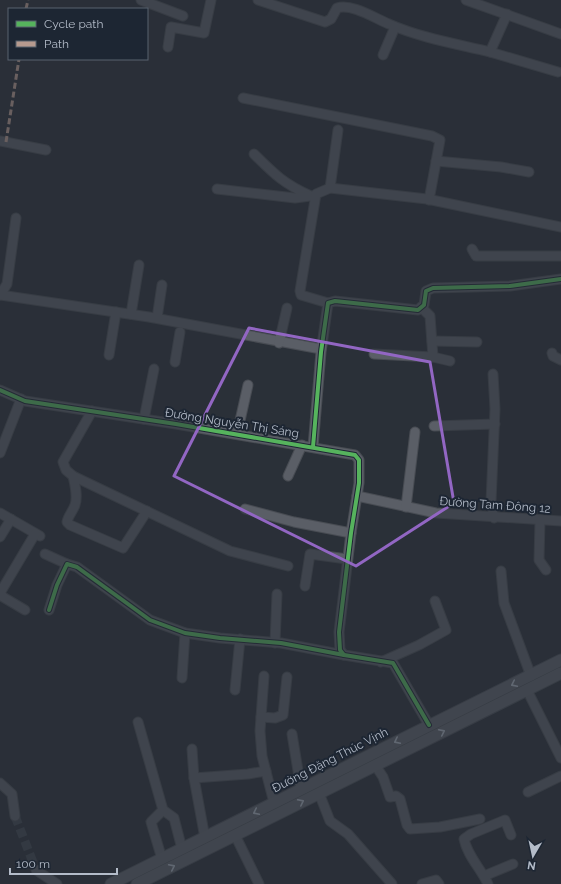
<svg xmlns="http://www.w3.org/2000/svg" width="561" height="884" viewBox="0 0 561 884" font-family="Raleway,sans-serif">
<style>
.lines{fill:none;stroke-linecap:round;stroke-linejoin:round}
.minor-tunnel{stroke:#3f454e;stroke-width:9;stroke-dasharray:9 4.5;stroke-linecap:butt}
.minor-casing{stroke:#484c53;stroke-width:11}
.major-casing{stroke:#484c55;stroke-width:13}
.minor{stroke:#5a5e66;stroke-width:9}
.major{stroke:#5c6168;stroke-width:11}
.quiet{stroke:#b69a8f;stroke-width:3;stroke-dasharray:6 3;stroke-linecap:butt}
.cycleway-casing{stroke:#1d2633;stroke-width:6}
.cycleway{stroke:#56b35d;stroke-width:4}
.oneway{stroke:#a2aab6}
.marked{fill:none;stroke:#9266c3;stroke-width:3;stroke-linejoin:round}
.labels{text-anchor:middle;stroke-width:4;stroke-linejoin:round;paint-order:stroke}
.street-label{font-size:12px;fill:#b4bcc9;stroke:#1d2633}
</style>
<rect width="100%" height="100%" fill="#2a3038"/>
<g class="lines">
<path class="minor-tunnel" d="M15,816L36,870"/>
<defs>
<g id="minor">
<path d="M141,0L183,16"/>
<path d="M258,0L325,22L331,19L337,8C352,3 376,19 389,24C421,38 457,44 490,52L507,14"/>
<path d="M466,0L561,34"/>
<path d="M168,47L171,27L204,33L211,0"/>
<path d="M490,52L558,72"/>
<path d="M383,55L395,27"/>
<path d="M243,98L432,136L440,140L429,200"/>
<path d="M0,141L46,150"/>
<path d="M254,154C274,174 284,184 311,196"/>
<path d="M436,161L501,167L529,172"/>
<path d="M330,188L338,130"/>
<path d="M217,189L295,198L310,196"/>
<path d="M472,249L476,256H561"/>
<path d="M0,295L149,317L321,349"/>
<path d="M0,295L7,284L16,218"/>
<path d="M328,303L301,295L300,291L316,194L330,188L427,199L561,227"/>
<path d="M131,314L139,265"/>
<path d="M157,318L162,285"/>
<path d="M432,341L477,342"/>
<path d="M279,343L287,308"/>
<path d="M552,353L553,356L561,360"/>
<path d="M374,354L433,357L430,316L421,307"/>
<path d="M109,355L116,312"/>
<path d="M433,357L450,361"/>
<path d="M175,362L180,332"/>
<path d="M493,374L495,409L491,502L494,518"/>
<path d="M0,390L25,401L176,424L355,455L359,460V483L351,533L339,632L340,650L344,655L393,663L429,725"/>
<path d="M92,411L63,462L66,470L73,476L230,551L288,566"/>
<path d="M144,419L154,369"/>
<path d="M434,426L495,424"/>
<path d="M237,434L248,385"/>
<path d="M313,447L321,352L328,303L335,301L418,310L424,305L426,291L433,288L510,286L561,279"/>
<path d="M0,453L21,399"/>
<path d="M73,476C75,485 78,496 75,505C73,511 68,516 67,522L70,525L123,548L147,511"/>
<path d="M288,476L302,445"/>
<path d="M357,496L436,513L561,521"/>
<path d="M406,507L415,432"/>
<path d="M245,509L294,522L351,533"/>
<path d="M0,513L40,536"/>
<path d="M540,520L539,560L546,570"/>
<path d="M0,537L11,519"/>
<path d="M45,554L67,564"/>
<path d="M501,571L504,603L531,676"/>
<path d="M305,586L310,554L347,559"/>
<path d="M25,610L3,597L0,593L35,534"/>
<path d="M49,610L57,585L67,564L77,567L150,620L185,633L220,638L281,643L344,655"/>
<path d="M275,643L277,594"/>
<path d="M381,662L419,645L446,630L435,601"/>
<path d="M264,676L260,731L262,756L274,803"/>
<path d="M182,678L185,633"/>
<path d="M235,690L240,639"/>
<path d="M527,690L561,758"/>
<path d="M261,717L275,718L283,715L287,677"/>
<path d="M138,722L163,810L174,818L182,849"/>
<path d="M292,734L301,789"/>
<path d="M192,749L194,778"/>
<path d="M375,765L383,777L390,797L396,796L400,799L407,825L410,829L440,827L480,819"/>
<path d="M0,783L12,794L15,816"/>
<path d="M528,792L561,776"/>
<path d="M319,793L330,821L348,834L392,884"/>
<path d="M235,835L259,884"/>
<path d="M205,838L194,778L248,774L266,771"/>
<path d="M162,859L151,822L163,810"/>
<path d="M36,870L57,884"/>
<path d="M484,876L513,864"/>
<path d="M422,884L436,880L439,884"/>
<path d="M488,884C481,869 467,855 464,839L471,834L505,820L511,835"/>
</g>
<g id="major">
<path d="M111,884L561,660"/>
<path d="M137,884L561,673"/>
</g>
</defs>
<use href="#minor" class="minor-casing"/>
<use href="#major" class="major-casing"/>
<use href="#minor" class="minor"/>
<use href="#major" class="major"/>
<g class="quiet">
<path d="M26,9L28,0"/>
<path d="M6,142L19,59"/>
</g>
<defs>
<g id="cycleway">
<path d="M0,390L25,401L176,424L355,455L359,460V483L351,533L339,632L340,650L344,655L393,663L429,725"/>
<path d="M313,447L321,352L328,303L335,301L418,310L424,305L426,291L433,288L510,286L561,279"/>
<path d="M49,610L57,585L67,564L77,567L150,620L185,633L220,638L281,643L344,655"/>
</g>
</defs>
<use href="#cycleway" class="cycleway-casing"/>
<use href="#cycleway" class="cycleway"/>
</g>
<defs><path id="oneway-chevron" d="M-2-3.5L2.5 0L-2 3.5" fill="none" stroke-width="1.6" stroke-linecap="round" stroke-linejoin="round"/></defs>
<g class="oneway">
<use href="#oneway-chevron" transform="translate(514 684) rotate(154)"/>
<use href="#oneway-chevron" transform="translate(442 732) rotate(-26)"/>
<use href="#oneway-chevron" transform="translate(397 741) rotate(153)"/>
<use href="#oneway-chevron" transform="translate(301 802) rotate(-27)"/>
<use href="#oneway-chevron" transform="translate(256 812) rotate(154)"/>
<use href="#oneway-chevron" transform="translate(172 867) rotate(-26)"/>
</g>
<path d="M0 0H561V884H0ZM249,328L430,362L454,503L356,566L174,476Z" fill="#2a3038" fill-opacity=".55" fill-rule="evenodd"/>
<path class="marked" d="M249,328L430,362L454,503L356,566L174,476Z"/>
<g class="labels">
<g class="street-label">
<text transform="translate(232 423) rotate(9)" y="4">Đường Nguyễn Thị Sáng</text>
<text transform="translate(495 505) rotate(4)" y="4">Đường Tam Đông 12</text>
<text transform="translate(330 760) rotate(-27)" y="4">Đường Đặng Thúc Vịnh</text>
</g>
</g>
<rect x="8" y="8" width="140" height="52" fill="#1d2633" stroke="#59626f"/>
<rect x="16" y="21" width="20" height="6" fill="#56b35d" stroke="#59626f"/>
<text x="44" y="28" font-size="12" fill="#b4bcc9">Cycle path</text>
<rect x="16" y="41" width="20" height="6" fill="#b69a8f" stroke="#59626f"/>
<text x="44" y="48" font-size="12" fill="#b4bcc9">Path</text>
<g transform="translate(533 856) rotate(189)" stroke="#1d2633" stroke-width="3" paint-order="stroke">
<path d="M0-3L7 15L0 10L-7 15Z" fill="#b4bcc9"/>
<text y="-6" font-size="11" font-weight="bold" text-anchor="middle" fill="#b4bcc9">N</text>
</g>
<path d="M10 868v6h107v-6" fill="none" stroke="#b4bcc9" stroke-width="2"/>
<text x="16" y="868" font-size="12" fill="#b4bcc9" stroke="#1d2633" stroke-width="3" paint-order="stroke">100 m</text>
</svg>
